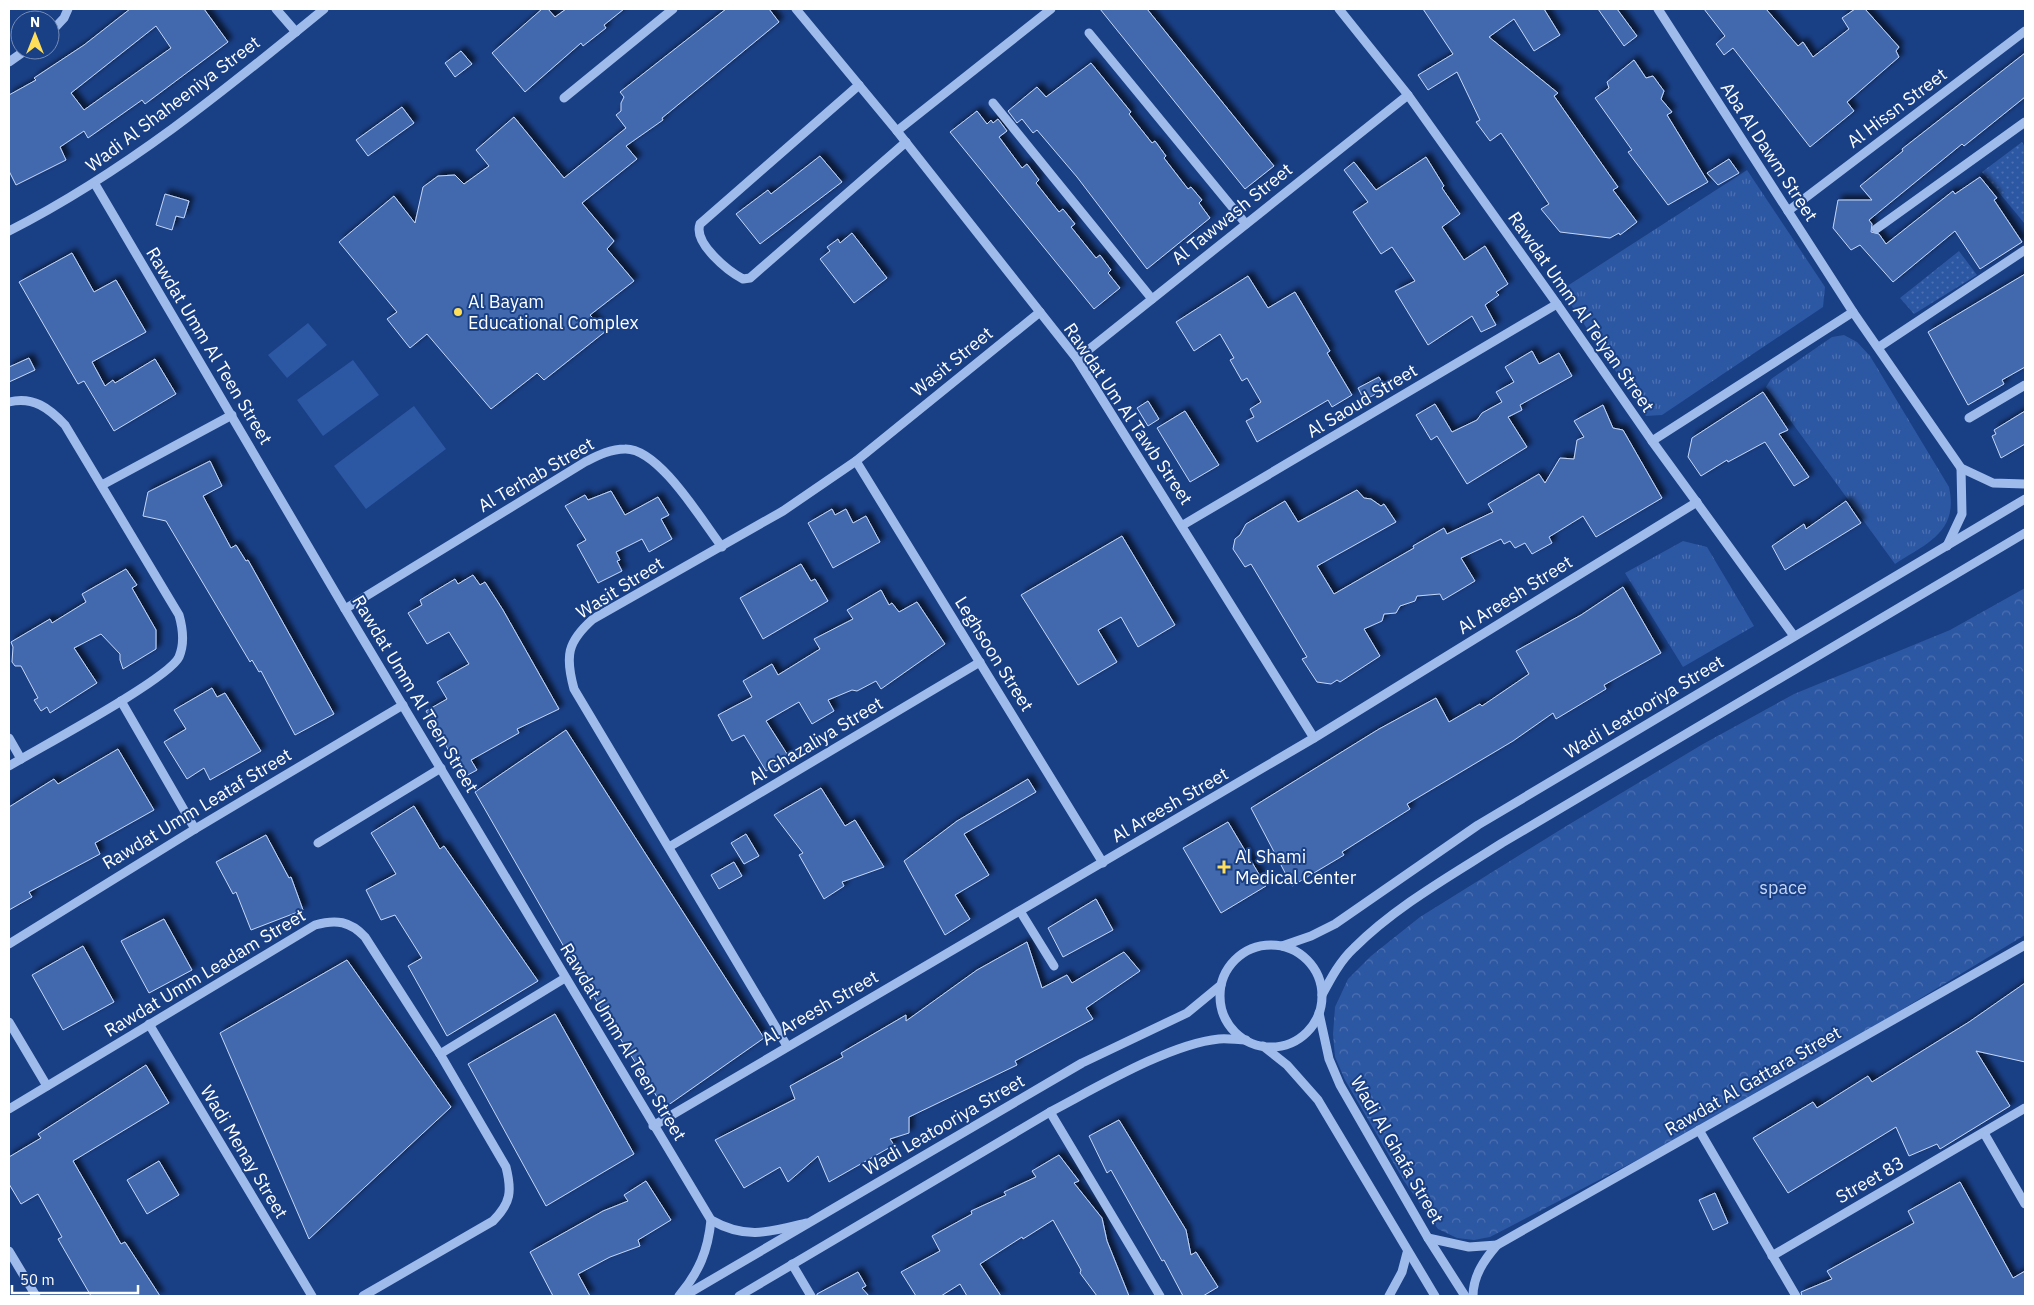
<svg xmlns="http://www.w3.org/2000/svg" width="2034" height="1305" viewBox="0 0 2034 1305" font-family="'IBM Plex Sans',sans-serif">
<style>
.grass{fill:url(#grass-dots)}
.forest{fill:url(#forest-crowns)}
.park{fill:url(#park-tufts)}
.garden{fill:#2c57a3}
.building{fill:#4269ae;stroke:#c4d7f9;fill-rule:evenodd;filter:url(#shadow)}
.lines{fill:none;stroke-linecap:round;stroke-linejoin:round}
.minor{stroke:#9fbbec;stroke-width:9}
.poi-dot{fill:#ffde5a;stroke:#193f85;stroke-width:2}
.labels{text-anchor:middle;stroke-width:4;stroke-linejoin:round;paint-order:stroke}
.street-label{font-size:18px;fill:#fff;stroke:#193f85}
.poi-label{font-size:18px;fill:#fff;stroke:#193f85;text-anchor:start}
.park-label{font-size:18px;fill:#c4d7f9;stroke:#193f85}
</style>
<defs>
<pattern id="grass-dots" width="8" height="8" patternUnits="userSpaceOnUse" patternTransform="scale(1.25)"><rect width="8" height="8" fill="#2c57a3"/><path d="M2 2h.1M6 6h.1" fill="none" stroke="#4c70b1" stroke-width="1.8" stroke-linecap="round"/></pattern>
<pattern id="forest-crowns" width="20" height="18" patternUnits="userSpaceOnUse" patternTransform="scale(1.25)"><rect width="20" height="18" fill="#2c57a3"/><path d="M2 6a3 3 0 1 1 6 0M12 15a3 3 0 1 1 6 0" fill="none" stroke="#4c70b1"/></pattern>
<pattern id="park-tufts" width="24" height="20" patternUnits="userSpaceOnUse" patternTransform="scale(1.25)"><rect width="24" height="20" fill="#2c57a3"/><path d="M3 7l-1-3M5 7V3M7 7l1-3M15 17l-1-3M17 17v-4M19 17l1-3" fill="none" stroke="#4c70b1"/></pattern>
<filter id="shadow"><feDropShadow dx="4.5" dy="-4.5" stdDeviation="2.5" flood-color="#0009"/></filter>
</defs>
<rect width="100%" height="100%" fill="#193f85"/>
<g class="grass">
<path d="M2022,142L2025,147V224L1982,172Z"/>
<path d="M1959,251L1977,275L1914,314L1900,298Z"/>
</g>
<path class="forest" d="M2025,588V935L1883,1021L1685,1135L1490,1237L1474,1240L1457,1238L1438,1229L1404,1181L1345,1080L1335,1057L1333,1034L1335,1007L1348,979L1371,956L1420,917L1568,825L1703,744L1794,694L1950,630Z"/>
<g class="park">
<path d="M1747,170L1825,287L1823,307L1662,415L1646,416L1561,290Z"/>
<path d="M1844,335L1857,342L1870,356L1949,487C1959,532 1927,543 1895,564L1766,387L1771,379L1832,337Z"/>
<path d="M1683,541L1707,547L1754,626L1683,667L1625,573Z"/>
</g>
<g class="garden">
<path d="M308,323L327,345L287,378L268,355Z"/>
<path d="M353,360L379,395L323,436L297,400Z"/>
<path d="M414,406L446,449L366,509L334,466Z"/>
</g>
<g class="building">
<path d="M130,9H204L228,42L145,104L142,100L88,138L84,131L60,147L66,160L16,185L9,171V95L36,80L34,78L84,45ZM156,26L171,48L84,110L71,93Z"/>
<path d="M542,9H548L555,17L566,9H624L604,25L606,28L583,46L581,43L525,92L492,53Z"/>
<path d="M726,9H769L779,22L662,118L663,120L626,146L637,159L582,203L614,241L607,249L634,281L590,315L606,331L544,380L537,373L491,409L427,334L410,348L387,319L397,312L339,242L394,196L415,223L423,187L438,176L455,175L464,184L489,166L476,150L514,117L564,178L626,128L616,115L621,111V103L624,97L620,92Z"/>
<path d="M1100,9H1147L1274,166L1245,189Z"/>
<path d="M1423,9H1544L1560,35L1534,51L1514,19L1489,37L1558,93L1554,96L1618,187L1613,190L1637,222L1620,235L1619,233L1610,238L1560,232L1541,209L1549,204L1501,133L1490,141L1476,122L1480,120L1457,72L1428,90L1418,75L1453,54Z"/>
<path d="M1598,9H1617L1637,36L1624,46Z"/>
<path d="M1704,9H1766L1798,46L1803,42L1813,57L1849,29L1842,18L1855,9H1865L1899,47L1896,51L1899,57L1847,102L1854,111L1810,147L1733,48L1724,55L1716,44L1725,36Z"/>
<path d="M461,51L472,64L455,77L445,63Z"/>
<path d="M2025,53V97L1964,146L1962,144L1869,220L1872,224L1871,232L1879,234L1886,244L1953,191L1955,194L1980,177L1997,198L1994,200L2022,242L1980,269L1955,231L1893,282L1860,245L1851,250L1833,228L1838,200H1872L1860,186L1903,151L1902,149Z"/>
<path d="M1634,60L1646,78L1653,76L1664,91L1661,99L1672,112L1667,115L1708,182L1668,205L1628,152L1632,150L1595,98L1609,88L1607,82Z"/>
<path d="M1091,63L1131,112L1129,114L1152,143L1155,141L1166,156L1164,158L1188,189L1191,187L1202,200L1199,203L1210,218L1147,269L1077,177L1037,130L1033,133L1022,119L1017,123L1008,111L1037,87L1046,97Z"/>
<path d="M402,107L414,123L368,156L356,140Z"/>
<path d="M977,111L987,124L991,120L993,123L998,119L1007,131L999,137L1022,168L1027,164L1039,180L1036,183L1059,212L1063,209L1075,224L1071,227L1096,258L1100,255L1111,270L1108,273L1120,288L1094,309L950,132Z"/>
<path d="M820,156L842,182L760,244L736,214L768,190L771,194Z"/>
<path d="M1426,157L1444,186L1442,188L1460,214L1442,227L1464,260L1485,246L1508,284L1496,292L1499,295L1485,305L1496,325L1481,332L1472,316L1428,345L1395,291L1415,281L1392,247L1381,254L1353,212L1368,202L1344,170L1354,162L1376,190Z"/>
<path d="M1729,159L1739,173L1718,185L1707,173Z"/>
<path d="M165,194L189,201L184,218L176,216L172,230L156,225Z"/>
<path d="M852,233L887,278L854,303L820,259L830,251L827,247L838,239L840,243Z"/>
<path d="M72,253L94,292L116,280L146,332L92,362L105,386L113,380L115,383L155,359L176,394L114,431L84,381L78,384L19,282Z"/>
<path d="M2025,274V367L2002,380L2004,384L1968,405L1928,332Z"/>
<path d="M1248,276L1268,308L1295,292L1330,351L1327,353L1352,395L1332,407L1328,400L1257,442L1246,421L1254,417L1250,409L1261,402L1247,378L1242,381L1230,360L1234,358L1220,334L1194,351L1176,322Z"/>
<path d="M1532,351L1539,364L1559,353L1572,376L1520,405L1522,410L1508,417L1527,447L1467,484L1437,436L1431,440L1416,415L1435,404L1452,432L1477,420L1482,413L1502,402L1496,392L1514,382L1505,367Z"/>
<path d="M29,358L35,370L9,382V367Z"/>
<path d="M1379,377L1386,389L1364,400L1358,388Z"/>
<path d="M1763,392L1788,430L1779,434L1809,477L1794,486L1765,442L1728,462L1727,460L1701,476L1688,457L1692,438Z"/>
<path d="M1148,401L1159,419L1148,426L1137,408Z"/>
<path d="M1603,405L1613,428L1623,430L1662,498L1596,537L1583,516L1549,537L1552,543L1532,554L1525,543L1515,548L1510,541L1504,544L1501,539L1461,558L1475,581L1443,600L1440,594L1417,596L1415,601L1400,606L1396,613L1384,614L1382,621L1364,629L1380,656L1340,682L1337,680L1331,684L1317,682L1302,659L1307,657L1251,564L1245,567L1233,549L1235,539L1240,535L1246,524L1285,501L1298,522L1357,490L1364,498L1371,499L1381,506L1384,504L1396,522L1317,566L1334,594L1414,548L1413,546L1444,528L1447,534L1493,512L1488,504L1539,474L1545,483L1560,458L1574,459L1577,440L1584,437L1574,421Z"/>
<path d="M1185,411L1219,465L1190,482L1157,428Z"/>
<path d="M2025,411V444L2001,458L1992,436L1996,434L1994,430Z"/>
<path d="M210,461L222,486L203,496L231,548L236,545L246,561L248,560L334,714L295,735L261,671L259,672L252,660L250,662L166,521L143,516L148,492Z"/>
<path d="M611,491L625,515L658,497L669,515L661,519L672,539L649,552L642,539L616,552L620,560L617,561L622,571L598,583L577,545L586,540L565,506L585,495L588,500Z"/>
<path d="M1846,501L1861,523L1785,570L1772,546L1804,524L1806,529Z"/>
<path d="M832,509L835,515L846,509L853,523L866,516L880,542L833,568L808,523Z"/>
<path d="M1122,536L1175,625L1138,647L1121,617L1098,630L1117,662L1078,685L1021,595Z"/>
<path d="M801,564L811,581L815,579L828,601L763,639L740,598Z"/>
<path d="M126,569L137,585L132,588L156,630V649L123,669L120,660V654L101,634L74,648L97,683L50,713L47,707L41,711L34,700L38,698L21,666H15L12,662L13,647L11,642L50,619L52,623L86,602L82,594Z"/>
<path d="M473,575L480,585L485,582L503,610L559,709L517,729L519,733L471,760L477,770L464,777L426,711L447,699L437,682L469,664L449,632L427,644L408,613L422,605L420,600L455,579L458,584Z"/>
<path d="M1623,587L1661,653L1604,685L1606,689L1556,719L1553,713L1513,741L1407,804L1410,809L1342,852L1344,855L1292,886L1251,808L1379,729L1436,698L1449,722L1480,704L1482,706L1529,674L1516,651L1581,615Z"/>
<path d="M881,590L889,605L892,603L899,612L917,602L945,644L881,689L876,681L857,691L852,690L828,700L834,711L812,724L799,702L766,721L789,757L766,771L744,735L732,741L718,715L752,697L743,681L772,664L778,675L820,649L814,639L853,619L847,610Z"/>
<path d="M212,688L217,697L225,693L261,751L210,780L204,768L187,779L164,742L186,729L174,710Z"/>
<path d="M566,730L764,1038L664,1108L579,973L475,792Z"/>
<path d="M118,749L154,810L95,843L100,854L29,892L32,897L9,910V807L54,779L58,784Z"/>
<path d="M1028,779L1036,792L964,834L989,875L955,895L970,919L945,935L904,861L957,821Z"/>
<path d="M821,788L845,826L855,820L884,867L842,882L844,886L824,899L799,855L803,853L774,815Z"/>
<path d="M414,806L440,849L444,846L538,981L447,1036L408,966L422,958L395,915L381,920L366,890L396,874L371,833Z"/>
<path d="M1228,822L1266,886L1221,913L1183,848Z"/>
<path d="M746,834L759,856L744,864L731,843Z"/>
<path d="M266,835L289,878L291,877L303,910L251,930L236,892L233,894L216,862Z"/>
<path d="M734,862L742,876L719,889L711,875Z"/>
<path d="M1096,899L1113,930L1063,957L1048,928Z"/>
<path d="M164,919L192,970L149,993L121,941Z"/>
<path d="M1027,942L1042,988L1067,975L1072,983L1124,952L1140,971L1086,1008L1093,1019L1015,1061L1017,1065L909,1117V1133L890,1139L894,1145L829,1182L818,1156L788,1182L780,1167L744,1188L715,1140L795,1099L790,1086L843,1057L841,1053L906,1015V1021L977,970Z"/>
<path d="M83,946L114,1002L63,1030L32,975Z"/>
<path d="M347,960L451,1107L309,1239L220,1033Z"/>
<path d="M2025,983V1062L1976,1051L2010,1106L1940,1149L1937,1144L1909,1156L1896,1127L1788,1193L1753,1138L1813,1102L1817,1108L1868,1076L1872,1082L1969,1022Z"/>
<path d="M555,1014L634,1154L546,1206L468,1064Z"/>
<path d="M146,1065L169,1103L73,1161L121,1244L125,1242L160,1296H91L58,1239L62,1237L38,1194L21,1204L9,1184V1157L41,1138L38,1134Z"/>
<path d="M1119,1120L1186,1230L1191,1255L1196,1252L1218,1287L1203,1296H1183L1164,1260L1162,1261L1111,1170L1107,1173L1089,1136Z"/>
<path d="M1059,1155L1079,1181L1074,1183L1102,1218L1107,1241L1129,1296H1097L1080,1273L1081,1270L1053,1220L1023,1239L1022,1237L980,1264L1001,1296H967L960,1284L941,1296H916L901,1272L940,1251L932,1236L972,1214L971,1211L1006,1195L1004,1192L1036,1177L1032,1171Z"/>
<path d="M159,1161L179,1195L147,1214L127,1180Z"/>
<path d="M646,1181L671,1220L638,1240L640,1246L610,1257L578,1274L590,1296H553L530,1252L603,1211L628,1201L624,1195Z"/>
<path d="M1960,1182L2013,1278L2025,1271V1296H1802L1801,1292L1832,1279L1827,1271L1914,1223L1908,1211Z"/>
<path d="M1715,1193L1728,1223L1713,1230L1699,1200Z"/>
<path d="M858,1272L866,1286L862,1288L869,1296H817V1294Z"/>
</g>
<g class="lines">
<g class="minor">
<path d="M276,9L296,32"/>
<path d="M796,9L897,131L1077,359L1314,738"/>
<path d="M1339,9L1408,95L1557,304L1652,441L1794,636"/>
<path d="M1658,9L1853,312L1961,468L1993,483L2025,484"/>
<path d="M50,33L64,18L68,9"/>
<path d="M1089,33L1246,224"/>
<path d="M9,62L26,50"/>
<path d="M859,85L700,224C693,243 728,271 743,279L750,278L906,142"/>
<path d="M564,98L673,9"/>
<path d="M993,103L1152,299"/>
<path d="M897,131L1051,9"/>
<path d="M95,184L345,609L711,1220C746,1240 770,1232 806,1223"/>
<path d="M1788,211L2025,31"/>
<path d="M1876,229L2025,122"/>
<path d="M9,231C125,172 224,91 324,9"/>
<path d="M1879,347L2025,250"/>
<path d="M1077,359L1408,95"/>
<path d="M9,402C33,396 49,408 65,425L179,615C183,629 185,643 179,657C169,679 37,749 9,766"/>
<path d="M1969,418L2025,385"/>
<path d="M1652,441L1853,312"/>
<path d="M856,461L1103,863"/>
<path d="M102,485L232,415"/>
<path d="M1183,525L1557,304"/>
<path d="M1947,546L1962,514L1961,468"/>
<path d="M345,609L585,462C597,456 610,449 625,449C659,448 702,521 722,547"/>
<path d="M121,701L195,829"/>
<path d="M9,738L21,759"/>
<path d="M318,843L441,768"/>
<path d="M669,847L980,662"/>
<path d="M1020,911L1054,966"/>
<path d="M9,944L195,829L403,705"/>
<circle cx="1271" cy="996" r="51"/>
<path d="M1282,946L1311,936L1335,924L1478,825L2025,499"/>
<path d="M1322,995C1331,978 1340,961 1354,948C1396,906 1452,875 1502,843L2025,533"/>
<path d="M1319,1013L1329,1059L1340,1085L1428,1238L1465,1296"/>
<path d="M9,1022L47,1086"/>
<path d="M149,1024L312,1296"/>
<path d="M787,1046L574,689C565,656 567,642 593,619L783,511L856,461L1040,312"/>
<path d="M1263,1046L1287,1065L1318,1100L1435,1296"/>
<path d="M440,1054L565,978"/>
<path d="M9,1109L315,925C336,919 350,921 365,937L440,1054L506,1167C512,1191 511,1203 493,1221L363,1296"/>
<path d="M1050,1112L1160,1296"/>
<path d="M653,1126L1314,738L1697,502"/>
<path d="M1699,1130L1796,1296"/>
<path d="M1984,1133L2025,1204"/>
<path d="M1428,1238L1469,1247L1497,1245"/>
<path d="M9,1251L36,1296"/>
<path d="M1772,1256L2025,1108"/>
<path d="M792,1264L811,1296"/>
<path d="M679,1296C699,1272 708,1251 711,1220"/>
<path d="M684,1296L1082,1063L1187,1013L1221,985"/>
<path d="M739,1296L1050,1112C1096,1088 1169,1044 1219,1039C1228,1038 1237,1040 1246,1040"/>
<path d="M1389,1296L1402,1272L1407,1253"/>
<path d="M1473,1296C1473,1276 1484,1260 1497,1245L2025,945"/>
</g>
</g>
<g class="poi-dot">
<circle cx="458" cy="312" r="5"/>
<path d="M1221.5 859.5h5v5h5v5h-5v5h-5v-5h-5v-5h5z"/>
</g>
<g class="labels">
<g class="street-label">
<text transform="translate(173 104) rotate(-37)" y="6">Wadi Al Shaheeniya Street</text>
<text transform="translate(1897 108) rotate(-37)" y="6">Al Hissn Street</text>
<text transform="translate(1769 152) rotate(57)" y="6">Aba Al Dawm Street</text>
<text transform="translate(1232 214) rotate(-39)" y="6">Al Tawwash Street</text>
<text transform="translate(1581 312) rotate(55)" y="6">Rawdat Umm Al Telyan Street</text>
<text transform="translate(209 346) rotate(59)" y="6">Rawdat Umm Al Teen Street</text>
<text transform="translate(952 362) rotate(-39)" y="6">Wasit Street</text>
<text transform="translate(1362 401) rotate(-31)" y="6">Al Saoud Street</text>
<text transform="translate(1128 414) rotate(56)" y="6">Rawdat Um Al Tawb Street</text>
<text transform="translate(536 475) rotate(-30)" y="6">Al Terhab Street</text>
<text transform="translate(620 588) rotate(-32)" y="6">Wasit Street</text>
<text transform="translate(1515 595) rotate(-32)" y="6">Al Areesh Street</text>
<text transform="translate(994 654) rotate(58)" y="6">Leghsoon Street</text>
<text transform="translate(415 694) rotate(59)" y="6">Rawdat Umm Al Teen Street</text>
<text transform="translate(1644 707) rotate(-31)" y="6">Wadi Leatooriya Street</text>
<text transform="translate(816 741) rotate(-31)" y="6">Al Ghazaliya Street</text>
<text transform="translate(1170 805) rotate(-30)" y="6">Al Areesh Street</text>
<text transform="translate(197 809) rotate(-31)" y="6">Rawdat Umm Leataf Street</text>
<text transform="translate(205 973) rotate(-31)" y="6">Rawdat Umm Leadam Street</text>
<text transform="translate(820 1008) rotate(-30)" y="6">Al Areesh Street</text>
<text transform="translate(623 1042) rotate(59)" y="6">Rawdat Umm Al Teen Street</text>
<text transform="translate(1753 1081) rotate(-30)" y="6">Rawdat Al Gattara Street</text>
<text transform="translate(944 1125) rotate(-30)" y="6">Wadi Leatooriya Street</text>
<text transform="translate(1397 1150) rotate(60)" y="6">Wadi Al Ghafa Street</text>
<text transform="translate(244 1152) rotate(59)" y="6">Wadi Menay Street</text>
<text transform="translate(1870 1180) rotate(-30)" y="6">Street 83</text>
</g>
<g class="poi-label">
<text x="468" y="308">Al Bayam<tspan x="468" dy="21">Educational Complex</tspan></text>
<text x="1235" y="863">Al Shami<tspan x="1235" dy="21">Medical Center</tspan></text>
</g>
<g class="park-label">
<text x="1783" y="894">space</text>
</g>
</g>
<rect width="2034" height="1305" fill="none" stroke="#ffffff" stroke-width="20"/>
<g transform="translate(35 35)"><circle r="24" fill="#193f85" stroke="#758cb6"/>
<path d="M0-4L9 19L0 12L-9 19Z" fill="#ffde5a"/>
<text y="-8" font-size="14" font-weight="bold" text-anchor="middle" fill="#ffffff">N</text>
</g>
<path d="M12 1285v8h126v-8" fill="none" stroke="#ffffff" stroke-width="2.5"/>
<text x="20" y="1285" font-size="15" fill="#ffffff" stroke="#193f85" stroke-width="4" paint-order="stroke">50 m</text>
</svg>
